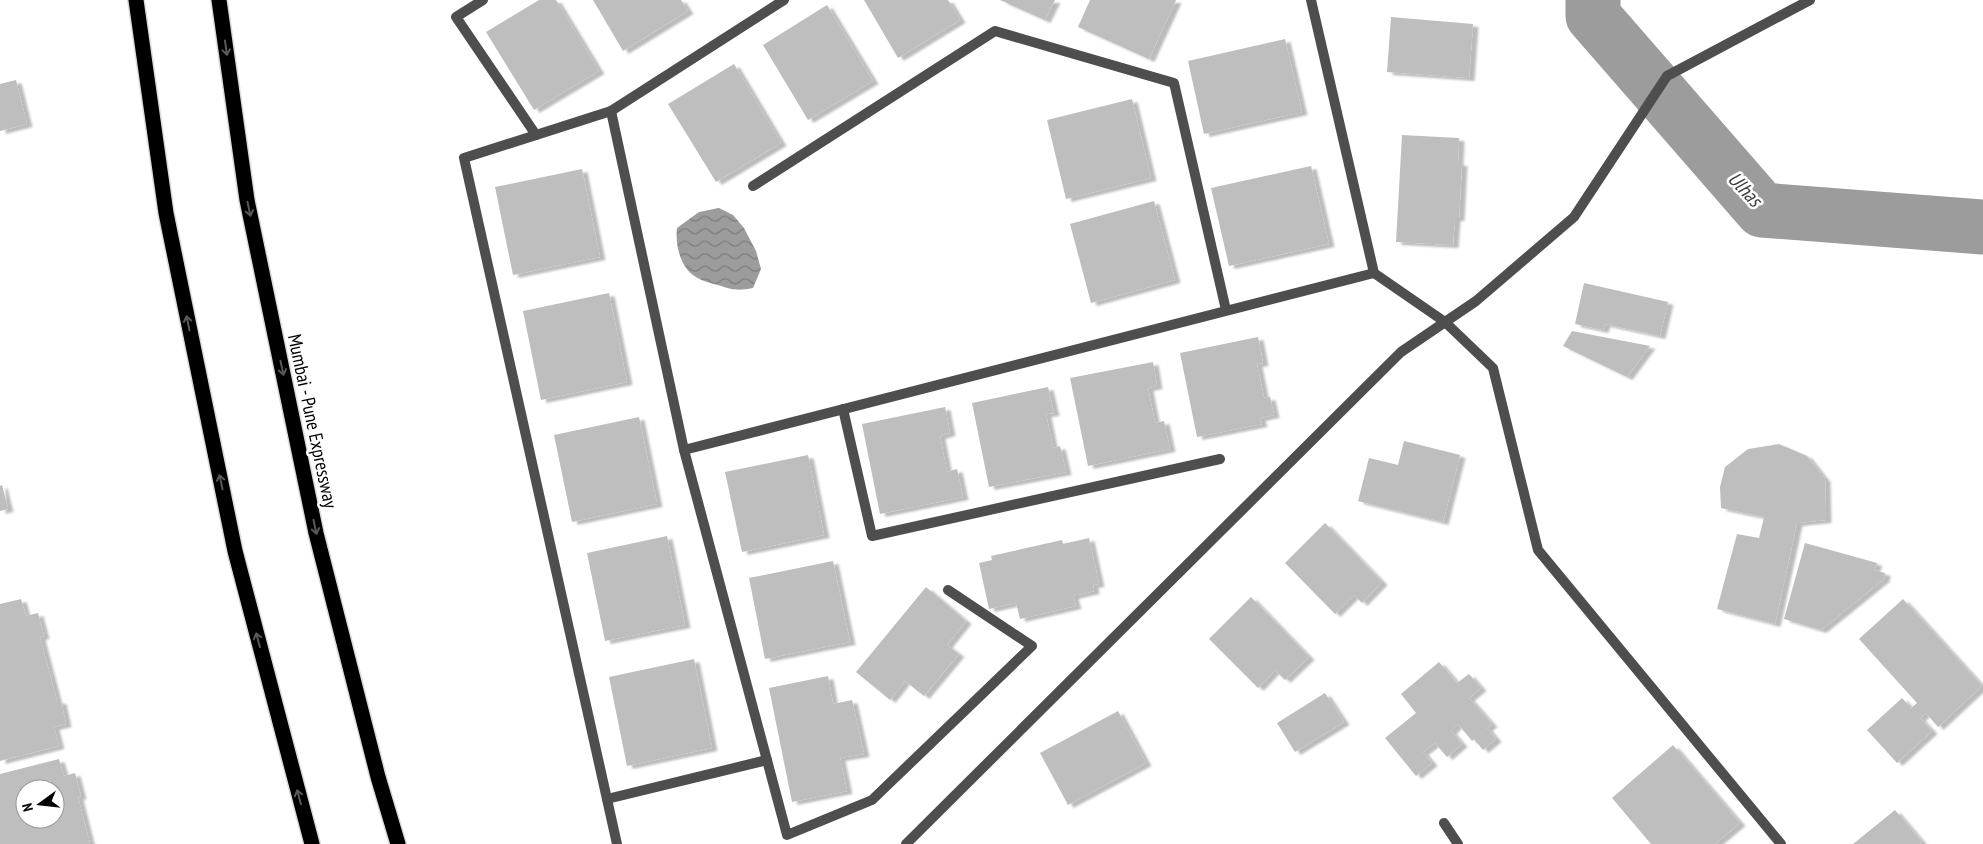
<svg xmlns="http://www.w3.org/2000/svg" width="1983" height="844" viewBox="0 0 1983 844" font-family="'PT Sans Narrow',sans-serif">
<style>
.water{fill:url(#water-waves)}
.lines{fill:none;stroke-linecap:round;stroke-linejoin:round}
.river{stroke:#9c9c9c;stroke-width:55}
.building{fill:#bebebe;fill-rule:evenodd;filter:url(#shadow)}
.motorway-casing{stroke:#dbdbdb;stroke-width:18}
.minor{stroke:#4e4e4e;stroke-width:10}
.tertiary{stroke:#4e4e4e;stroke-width:10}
.motorway{stroke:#000;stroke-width:15}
.oneway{stroke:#595959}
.labels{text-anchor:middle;stroke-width:5;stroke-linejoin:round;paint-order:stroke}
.street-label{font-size:19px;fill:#000;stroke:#fff}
.water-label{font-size:20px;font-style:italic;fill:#3d3d3d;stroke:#fff}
</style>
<defs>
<pattern id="water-waves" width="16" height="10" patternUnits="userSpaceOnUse" patternTransform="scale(1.25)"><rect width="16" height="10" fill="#9c9c9c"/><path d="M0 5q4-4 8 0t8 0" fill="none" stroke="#7d7d7d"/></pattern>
<filter id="shadow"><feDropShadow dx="5.5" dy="3" stdDeviation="1" flood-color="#0004"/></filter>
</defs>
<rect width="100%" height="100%" fill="#fff"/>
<path class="water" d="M719,208L733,215L744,228L756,251L761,269L753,288C738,291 732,290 718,285C710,283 702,281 696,277C680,268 675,244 677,228L699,212Z"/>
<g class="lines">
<path class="river" d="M1593,0V16L1762,210L1983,227"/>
</g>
<g class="building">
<path d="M539,0H556L599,71L534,110L486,32Z"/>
<path d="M593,0H681L688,11L623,51Z"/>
<path d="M864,0H948L960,20L898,58Z"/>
<path d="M1000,0H1055L1045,20Z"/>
<path d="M1090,0H1176L1149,59L1078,27Z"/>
<path d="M827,5L873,81L808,120L763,45Z"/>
<path d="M1391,17L1473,24L1469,78L1387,72Z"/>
<path d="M1285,39L1302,112L1204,134L1188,61Z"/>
<path d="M734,64L781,143L716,182L668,104Z"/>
<path d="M16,80L27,124L0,131V84Z"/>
<path d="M1132,99L1151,178L1066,199L1047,120Z"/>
<path d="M1402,135L1459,138L1458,163H1462L1459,218H1455L1453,245L1396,242Z"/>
<path d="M1311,166L1329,244L1229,266L1211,188Z"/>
<path d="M582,169L600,257L513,275L495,187Z"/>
<path d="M1154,201L1175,280L1091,303L1070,224Z"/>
<path d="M1584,283L1668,302L1660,336L1605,324L1603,330L1575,324Z"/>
<path d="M609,293L627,382L541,400L523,311Z"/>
<path d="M1572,331L1650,346L1627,377L1563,346Z"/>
<path d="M1258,337L1263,363L1257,364L1264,398L1270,397L1274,415L1260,418L1262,424L1197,437L1180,353Z"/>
<path d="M1153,362L1157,386L1148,388L1155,423L1164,421L1170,449L1088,466L1070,378Z"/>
<path d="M1048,387L1054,413L1046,414L1053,448L1060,446L1066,472L989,487L972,403Z"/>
<path d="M945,407L950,433L940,436L947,472L957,469L963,497L880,514L862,424Z"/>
<path d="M639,417L657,504L572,522L554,435Z"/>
<path d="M1404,441L1460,455L1443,522L1358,501L1369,458L1398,465Z"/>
<path d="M1779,444L1807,456L1825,479L1826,520L1797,523L1775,624L1717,609L1737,534L1759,538L1764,517L1721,508L1720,487L1725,467L1748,449Z"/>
<path d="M808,455L824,535L742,552L725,472Z"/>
<path d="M2,485L8,509L0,511V486Z"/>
<path d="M1325,523L1382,582L1362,603L1354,595L1335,614L1285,563Z"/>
<path d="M667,536L685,625L605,641L587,553Z"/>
<path d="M1089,538L1099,584L1093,585L1094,591L1073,596L1076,606L1020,619L1016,603L989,609L979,563L992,560L991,556L1062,540L1063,544Z"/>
<path d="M1805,543L1877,563L1874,570L1885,573L1884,579L1821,630L1784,619Z"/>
<path d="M833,561L850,642L765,659L749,578Z"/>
<path d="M926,587L966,621L947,645L959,654L924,696L905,681L890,700L856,672Z"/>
<path d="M1251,597L1309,657L1285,680L1275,670L1258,688L1209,639Z"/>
<path d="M21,599L26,616L38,613L44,636L40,637L57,701H61L66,724L54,727L59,746L0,761V604Z"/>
<path d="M1903,599L1982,686L1938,727L1926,713L1920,718L1932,731L1897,763L1867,730L1902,698L1911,708L1917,703L1859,639Z"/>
<path d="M694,659L712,748L627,766L609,677Z"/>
<path d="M1439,662L1457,683L1469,674L1481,688L1469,698L1492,724L1487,728L1496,739L1483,750L1474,739L1472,741L1458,724L1451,731L1462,744L1447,757L1435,743L1423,752L1432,763L1416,776L1385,738L1416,713L1401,694Z"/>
<path d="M828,676L833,704L852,700L864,754L840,758L847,791L792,802L769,688Z"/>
<path d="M1325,693L1344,722L1295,752L1277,723Z"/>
<path d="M1118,711L1146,763L1068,805L1040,753Z"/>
<path d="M1673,745L1740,823L1715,844H1651L1612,798Z"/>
<path d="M59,759L64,776L75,773L81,796L78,797L90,844H0V774ZM25,789H55V819H25Z"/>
<path d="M1895,810L1922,842L1920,844H1853Z"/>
</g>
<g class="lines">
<defs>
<g id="motorway">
<path d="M136,0L166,213L235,551L312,844"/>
<path d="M219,0L247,200L316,533L378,777L398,844"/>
</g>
</defs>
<use href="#motorway" class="motorway-casing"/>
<g class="minor">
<path d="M483,0L456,17L536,135"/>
<path d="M1311,0L1374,273L1445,322L1493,368L1538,550L1781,844"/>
<path d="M611,111L684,450"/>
<path d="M753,186L995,31L1174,83L1226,310"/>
<path d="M843,409L872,536L1220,459"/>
<path d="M948,590L1032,646L872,800L787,835L684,450L1374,273"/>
<path d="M607,799L767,760"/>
<path d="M1444,823L1458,844"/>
<path d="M617,844L464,158L611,111L784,0"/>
</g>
<path class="tertiary" d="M906,844L1401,352L1476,301L1574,217L1667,76L1810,0"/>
<use href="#motorway" class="motorway"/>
</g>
<defs><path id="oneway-shaft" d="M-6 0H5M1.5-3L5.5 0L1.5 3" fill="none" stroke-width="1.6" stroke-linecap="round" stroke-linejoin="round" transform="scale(1.25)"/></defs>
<g class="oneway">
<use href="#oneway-shaft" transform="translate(226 48) rotate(82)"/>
<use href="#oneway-shaft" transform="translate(249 209) rotate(78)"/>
<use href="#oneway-shaft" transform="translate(188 323) rotate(-102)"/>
<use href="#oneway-shaft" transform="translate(282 368) rotate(78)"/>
<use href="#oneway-shaft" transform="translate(221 482) rotate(-102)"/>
<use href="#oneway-shaft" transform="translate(315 527) rotate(78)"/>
<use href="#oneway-shaft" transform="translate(258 640) rotate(-105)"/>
<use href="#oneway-shaft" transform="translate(299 797) rotate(-105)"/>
</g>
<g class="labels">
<g class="street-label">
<text transform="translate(313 421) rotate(78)" y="7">Mumbai - Pune Expressway</text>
</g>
<g class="water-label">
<text transform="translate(1745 189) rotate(47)" y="7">Ulhas</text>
</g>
</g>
<g transform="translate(40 804) rotate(255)"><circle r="24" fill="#ffffff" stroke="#999999"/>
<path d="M0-4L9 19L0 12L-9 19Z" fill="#000000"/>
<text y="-8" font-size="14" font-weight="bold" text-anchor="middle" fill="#000000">N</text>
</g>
</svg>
